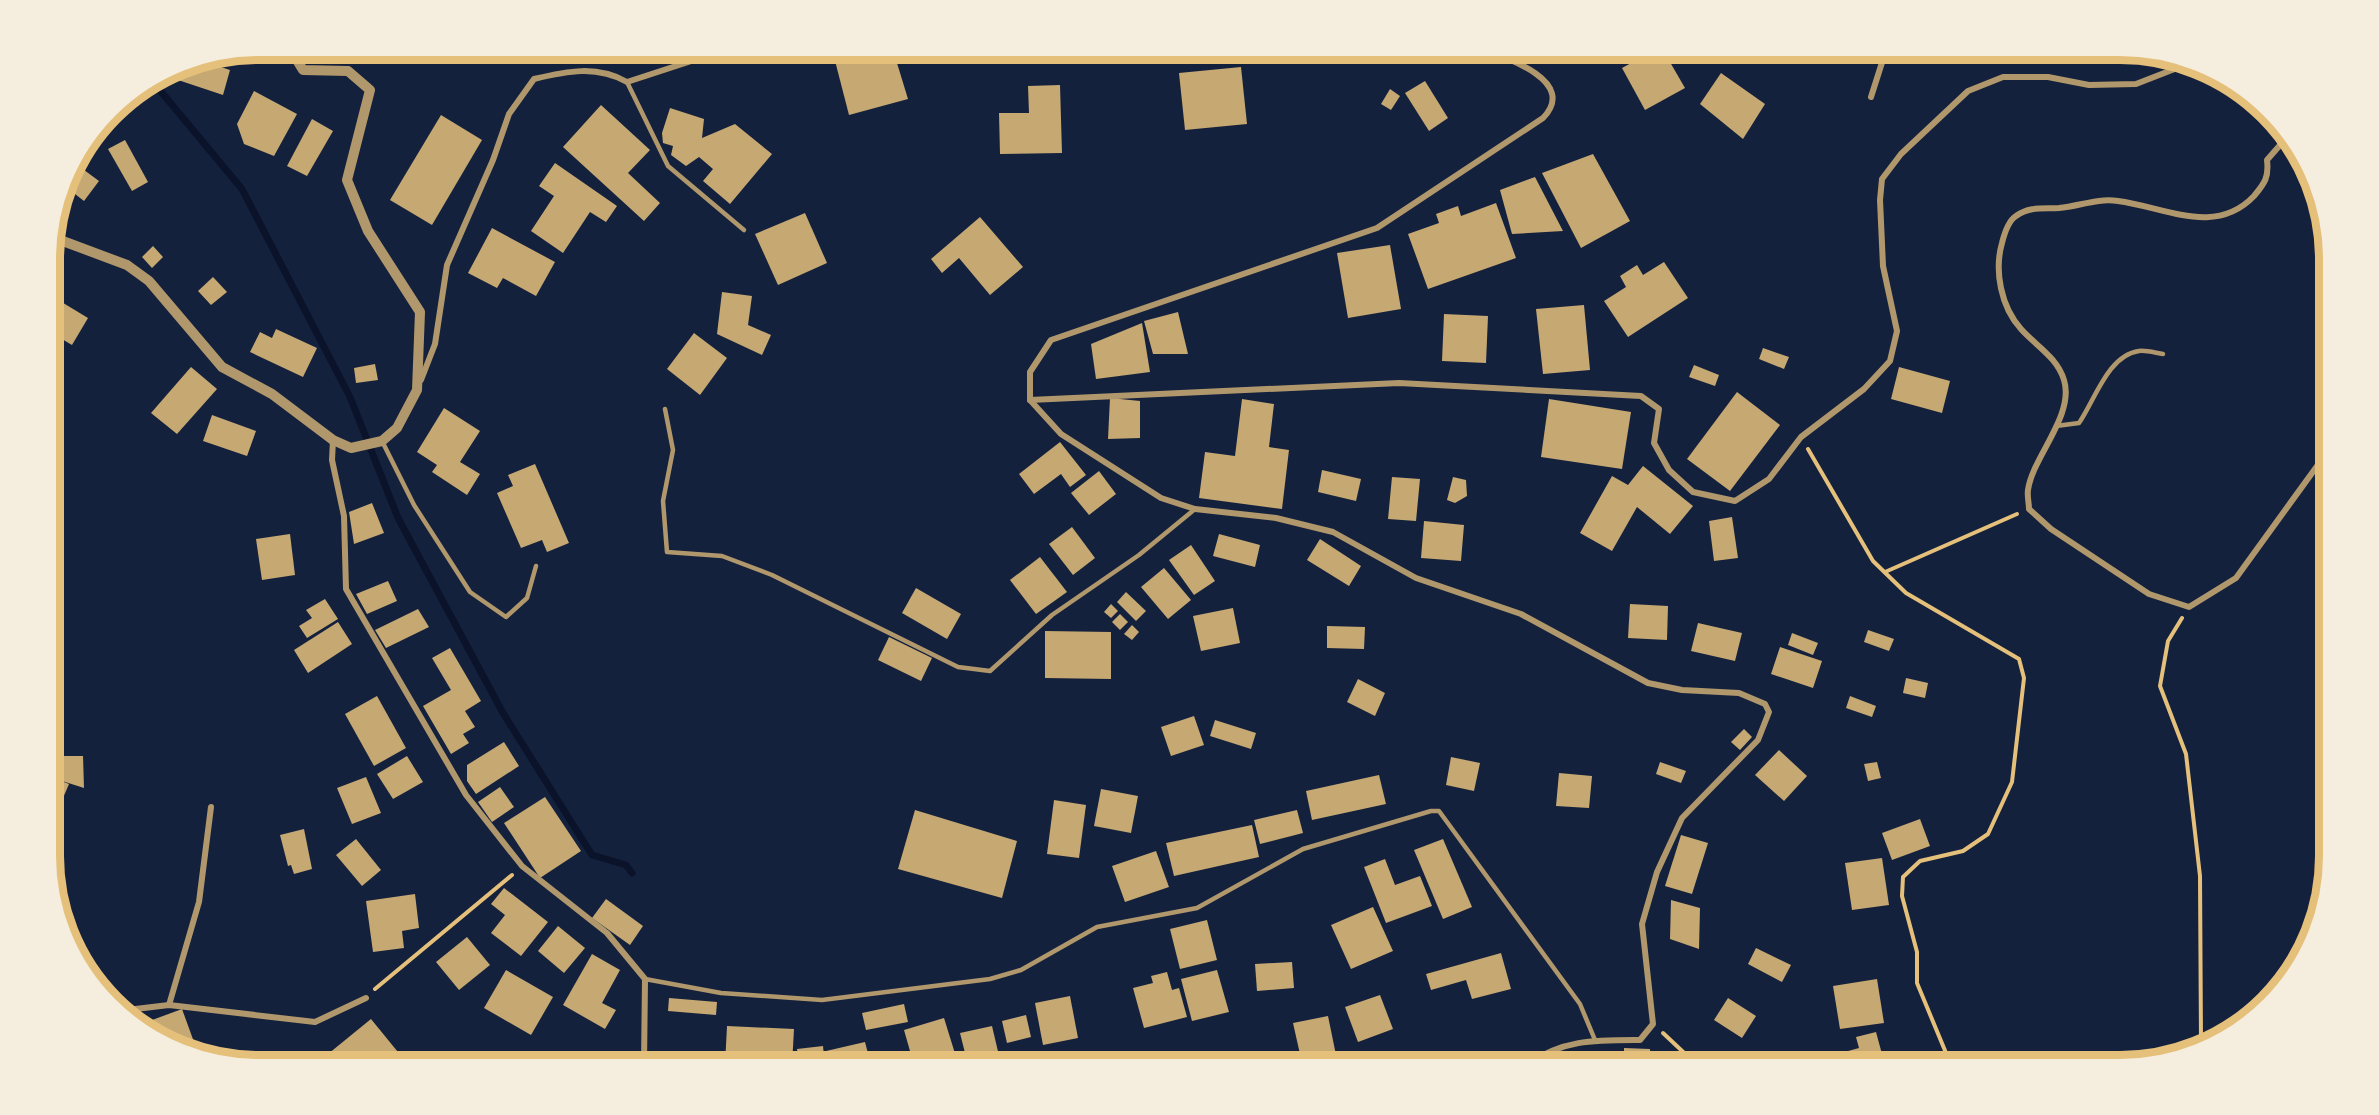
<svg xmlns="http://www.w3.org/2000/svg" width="2379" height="1115" viewBox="0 0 2379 1115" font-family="'Alegreya Sans',sans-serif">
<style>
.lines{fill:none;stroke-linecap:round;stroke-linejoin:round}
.stream{stroke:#0b132b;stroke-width:7}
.building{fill:#c6a872}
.path{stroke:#e5c07b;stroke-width:4}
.service{stroke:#b1986c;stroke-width:4.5}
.minor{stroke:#b1986c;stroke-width:6}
.tertiary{stroke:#b1986c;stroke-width:10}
.rim{fill:none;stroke:#e5c07b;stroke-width:8}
</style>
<rect width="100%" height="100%" fill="#14213d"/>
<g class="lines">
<path class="stream" d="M153,82L242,189L350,397L398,518L503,713L592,855L626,865L632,873"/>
</g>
<g class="building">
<path d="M866,50H893L908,99L849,115L833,53Z"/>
<path d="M1655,50H1663L1685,88L1645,110L1622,68Z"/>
<path d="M203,61L230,70L223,95L175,79L179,65Z"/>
<path d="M1241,67L1247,124L1185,130L1179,73Z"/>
<path d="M1721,73L1765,104L1743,139L1700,104Z"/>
<path d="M1425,81L1448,118L1429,131L1405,93Z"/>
<path d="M1060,85L1062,153L1000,154L999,113H1029L1028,86Z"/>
<path d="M1390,89L1400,96L1391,110L1381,104Z"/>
<path d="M254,91L297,114L274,156L244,144L237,124Z"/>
<path d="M601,105L650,150L628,173L660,203L644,221L563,147Z"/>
<path d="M670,108L704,119L702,138L735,124L772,154L730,204L703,181L713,169L699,157L686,166L671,155L673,146L663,143L662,133Z"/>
<path d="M441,115L482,140L432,225L390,200Z"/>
<path d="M312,119L333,131L307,176L287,166Z"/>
<path d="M125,140L148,182L132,191L108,149Z"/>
<path d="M1593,154L1630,221L1581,248L1542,173Z"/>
<path d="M555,163L617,206L606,222L590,212L563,253L531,231L554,196L539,186Z"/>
<path d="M76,164L99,181L84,201L66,187L69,172Z"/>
<path d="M1535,177L1563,231L1512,234L1500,190Z"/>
<path d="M1496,203L1516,258L1428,289L1408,234L1439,223L1436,214L1458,206L1461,216Z"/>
<path d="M805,213L827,263L778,285L755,234Z"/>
<path d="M980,217L1023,267L990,295L959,258L942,273L931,259Z"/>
<path d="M492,228L555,262L536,296L503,278L497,288L468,273Z"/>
<path d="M1390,245L1401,309L1348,318L1337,253Z"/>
<path d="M153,246L163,257L152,268L142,257Z"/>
<path d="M1664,262L1688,298L1628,337L1604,301L1626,287L1620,276L1637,265L1643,275Z"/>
<path d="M213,277L227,292L211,305L198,291Z"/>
<path d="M722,292L752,296L748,325L771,335L762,355L717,334Z"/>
<path d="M50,295L88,318L72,345L50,332Z"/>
<path d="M1584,305L1590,370L1543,374L1536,309Z"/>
<path d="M1178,312L1188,354H1153L1144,321Z"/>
<path d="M1444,314L1488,316L1486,363L1442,361Z"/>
<path d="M1142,323L1150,372L1096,379L1091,344Z"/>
<path d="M276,329L317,348L303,377L250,352L260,332L272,338Z"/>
<path d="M694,333L727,358L700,395L667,369Z"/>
<path d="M1763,348L1789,357L1784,369L1759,359Z"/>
<path d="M375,364L378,380L356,383L354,368Z"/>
<path d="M1694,365L1719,375L1715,386L1689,377Z"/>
<path d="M191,367L217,389L177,434L151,413Z"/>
<path d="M1899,367L1950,381L1942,413L1891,399Z"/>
<path d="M1737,392L1780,425L1730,491L1687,459Z"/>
<path d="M1110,398L1140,401V438L1108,439Z"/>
<path d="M1242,399L1274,404L1269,447L1289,450L1282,509L1199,498L1205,452L1235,456Z"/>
<path d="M1549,399L1631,412L1622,469L1541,457Z"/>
<path d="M444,408L480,431L460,462L480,474L467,495L432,472L437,465L417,452Z"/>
<path d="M212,415L256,431L247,456L203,441Z"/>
<path d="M1060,442L1086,475L1070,487L1061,474L1034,494L1019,474Z"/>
<path d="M535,464L569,543L547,552L542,540L521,548L497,493L513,486L508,475Z"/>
<path d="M1643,466L1693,506L1670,534L1637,507L1612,551L1580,533L1612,476L1628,485Z"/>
<path d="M1322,470L1361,479L1356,501L1318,492Z"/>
<path d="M1099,471L1116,494L1089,515L1071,493Z"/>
<path d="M1392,477L1420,479L1416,521L1388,519Z"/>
<path d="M1453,477L1466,480L1467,496L1455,503L1447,500Z"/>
<path d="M372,503L384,533L354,544L349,512Z"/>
<path d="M1732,517L1738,558L1714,561L1709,521Z"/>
<path d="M1424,521L1464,525L1461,561L1421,558Z"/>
<path d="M1072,527L1095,558L1073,575L1049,544Z"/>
<path d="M290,534L295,575L262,580L256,539Z"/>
<path d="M1219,534L1260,545L1255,567L1213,556Z"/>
<path d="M1320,539L1361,566L1349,586L1307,560Z"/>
<path d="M1191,545L1215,581L1194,595L1169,560Z"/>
<path d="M1040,557L1067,592L1036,614L1010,580Z"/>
<path d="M51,563L59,567L51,584Z"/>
<path d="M1164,568L1191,600L1168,619L1141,587Z"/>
<path d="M388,581L397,601L367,614L356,594Z"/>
<path d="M916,588L961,614L947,639L902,613Z"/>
<path d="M1126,592L1146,611L1136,621L1117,602Z"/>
<path d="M325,599L338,619L307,638L299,626L312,618L306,610Z"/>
<path d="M1111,604L1118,611L1111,618L1104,612Z"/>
<path d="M1630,604L1668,606L1667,640L1628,638Z"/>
<path d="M1233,608L1240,643L1201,651L1193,616Z"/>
<path d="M418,609L429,627L386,648L375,630Z"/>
<path d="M1120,614L1128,622L1120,630L1112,622Z"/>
<path d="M338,622L352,644L308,673L294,650Z"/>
<path d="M1698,623L1742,633L1735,661L1691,651Z"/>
<path d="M1132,625L1139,632L1132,640L1124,634Z"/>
<path d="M1327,626L1365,627L1364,649L1327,648Z"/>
<path d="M1868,630L1894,639L1889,651L1864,642Z"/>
<path d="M1045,631L1111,632V679L1045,678Z"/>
<path d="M1792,633L1818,643L1813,655L1788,645Z"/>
<path d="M889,637L932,658L921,681L878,660Z"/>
<path d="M1780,647L1822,661L1813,688L1771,674Z"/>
<path d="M450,648L481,701L465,711L475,727L463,734L469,743L451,754L423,706L451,690L432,658Z"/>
<path d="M1906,678L1928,683L1925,698L1903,693Z"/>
<path d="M1358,679L1385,693L1375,716L1347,702Z"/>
<path d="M377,696L406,748L374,766L345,714Z"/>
<path d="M1850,696L1876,706L1872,717L1846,708Z"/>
<path d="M1194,716L1204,745L1171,756L1161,727Z"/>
<path d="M1215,720L1256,733L1251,749L1210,736Z"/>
<path d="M1744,729L1752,737L1740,750L1731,742Z"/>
<path d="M504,742L519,766L476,794L467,781V765Z"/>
<path d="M1779,750L1807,776L1784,801L1755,775Z"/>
<path d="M53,756H83L84,788L59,780L69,784L51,826Z"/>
<path d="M407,756L423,782L393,799L377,774Z"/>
<path d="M1451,757L1480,763L1474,791L1446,785Z"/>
<path d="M1660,762L1686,771L1681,783L1656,774Z"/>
<path d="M1877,762L1881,778L1868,781L1864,764Z"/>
<path d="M1559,773L1592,776L1589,808L1556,806Z"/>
<path d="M1379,775L1386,804L1312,820L1306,791Z"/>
<path d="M366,777L381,813L352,824L337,788Z"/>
<path d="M500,787L514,807L492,822L478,802Z"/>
<path d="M1101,789L1138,796L1131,833L1094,826Z"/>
<path d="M545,797L581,851L540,878L504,823Z"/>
<path d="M1054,800L1086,805L1079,858L1047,854Z"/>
<path d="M915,810L1017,841L1002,898L898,869Z"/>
<path d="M1297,810L1303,833L1260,844L1254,820Z"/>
<path d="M1920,819L1930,846L1892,860L1882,833Z"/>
<path d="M1252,825L1259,857L1174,876L1166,843Z"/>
<path d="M304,829L312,869L294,874L291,865L288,866L280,835Z"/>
<path d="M1681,835L1708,843L1692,894L1665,886Z"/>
<path d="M356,839L381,870L362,886L336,855Z"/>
<path d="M1443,839L1472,907L1443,919L1414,850Z"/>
<path d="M1156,851L1169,887L1125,902L1112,866Z"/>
<path d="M1882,858L1889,905L1852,910L1845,863Z"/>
<path d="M1385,859L1395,885L1420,876L1432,906L1386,923L1364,867Z"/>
<path d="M504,888L548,922L521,956L491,933L505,915L491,904Z"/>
<path d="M415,894L419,928L402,931L404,948L373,952L366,901Z"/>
<path d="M606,899L643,926L630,945L592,918Z"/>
<path d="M1671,900L1700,908L1699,949L1670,939Z"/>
<path d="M1373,907L1393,951L1351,969L1331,925Z"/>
<path d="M1207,920L1217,960L1180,969L1170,929Z"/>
<path d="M558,926L585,948L564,973L538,951Z"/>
<path d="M467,937L490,965L459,990L436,962Z"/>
<path d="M1756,948L1791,965L1782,982L1748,964Z"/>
<path d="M1501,953L1511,989L1472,999L1466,980L1431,990L1426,974Z"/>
<path d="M592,954L620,970L602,1003L616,1010L605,1029L563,1005Z"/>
<path d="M1292,962L1294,988L1257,991L1255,964Z"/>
<path d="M506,970L553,997L531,1035L484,1008Z"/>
<path d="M1217,970L1229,1012L1192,1021L1181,979Z"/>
<path d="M1167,972L1172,990L1179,988L1187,1017L1144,1028L1133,988L1153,983L1151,976Z"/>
<path d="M1877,979L1884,1023L1840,1029L1833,986Z"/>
<path d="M1380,995L1393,1029L1358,1042L1345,1007Z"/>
<path d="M1070,996L1078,1038L1043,1045L1035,1003Z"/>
<path d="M669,998L717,1002L716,1015L668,1011Z"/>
<path d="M1728,998L1756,1016L1742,1038L1714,1020Z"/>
<path d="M904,1004L908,1022L866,1030L862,1013Z"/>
<path d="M182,1009L198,1053L179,1049L144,1023Z"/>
<path d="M1026,1015L1031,1037L1007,1043L1002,1021Z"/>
<path d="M1328,1016L1336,1055L1302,1063L1293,1023Z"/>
<path d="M944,1018L957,1060L938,1065H914L904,1030Z"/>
<path d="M371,1019L402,1057L392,1065H338L328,1054Z"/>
<path d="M727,1026L794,1029L792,1065H725Z"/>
<path d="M992,1026L1000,1060L968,1065L960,1033Z"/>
<path d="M1876,1032L1885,1065H1833L1830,1056L1859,1048L1856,1037Z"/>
<path d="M865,1042L871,1065H829L826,1051Z"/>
<path d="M823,1046L825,1065H799L797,1049Z"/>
<path d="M1624,1048L1650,1049L1651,1065H1624Z"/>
</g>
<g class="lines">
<g class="path">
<path d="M1808,449L1873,561L1906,593L2019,659L2024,678L2012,782L1988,834L1963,851L1920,861L1903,877L1902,896L1917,952V983L1951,1065"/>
<path d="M1885,572L2017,514"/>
<path d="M2182,618L2168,641L2160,686L2186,754L2200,876L2201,1042"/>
<path d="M375,989L512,875"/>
<path d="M1663,1033L1697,1065"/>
</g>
<g class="service">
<path d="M627,82L668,166L744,230"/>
<path d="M665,409L673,450L663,501L667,552L722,556L772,575L958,667L990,671L1052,615L1139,555L1195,509"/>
<path d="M2056,426L2079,423C2095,400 2108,355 2139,351C2146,350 2156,353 2163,354"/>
<path d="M382,441L414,505L470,592L506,617L527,598L536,566"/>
<path d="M645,979L721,993L822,1000L990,979L1021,970L1097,927L1197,908L1303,849L1431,811H1439L1580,1004L1595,1040"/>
</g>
<g class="minor">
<path d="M1484,50C1508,58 1578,82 1543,118L1377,228L1051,340L1030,372V400L1061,434L1161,498L1195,509L1276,518L1333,532L1416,578L1521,614L1648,683L1682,690L1739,693L1765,704L1769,712L1758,740L1682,818L1657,872L1642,924L1653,1024L1640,1040C1596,1040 1563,1039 1526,1065"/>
<path d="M1871,97L1886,50"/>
<path d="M2288,136L2267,160C2269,177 2265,183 2254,196C2215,237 2165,207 2118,201C2097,198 2080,206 2059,208C2044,209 2030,206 2016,216C2008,221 2004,235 2002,243C1994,271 2001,307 2021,329C2036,346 2057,357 2064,380C2075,415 2032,458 2028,490C2027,496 2029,503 2029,509L2051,529L2149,594L2189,607L2236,578L2328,451"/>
<path d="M421,380L435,344L447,265L493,160L509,114L534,79C567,71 597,65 627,82L725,50"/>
<path d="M1030,400L1399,383L1641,396L1659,409L1654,443L1669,470L1693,492L1735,501L1769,479L1801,437L1864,389L1890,361L1897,331L1883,266L1880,200L1882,179L1901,154L1968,91L2003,77H2048L2089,85L2136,84L2190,63"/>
<path d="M333,440L332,460L344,516L346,589L466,795L522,866L607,933L645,979L644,1065"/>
<path d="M169,1005L199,902L211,807"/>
<path d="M127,1010L169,1005L315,1022L366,998"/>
</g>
<path class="tertiary" d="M52,237L127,265L149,281L222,367L272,394L333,440L351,448L382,441L397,428L417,390L420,312L368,231L347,180L370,90L348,71L303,70L292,52L293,50"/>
</g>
<path d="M0 0H2379V1115H0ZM259 60H2120A199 199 0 0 1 2319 259V856A199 199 0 0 1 2120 1055H259A199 199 0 0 1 60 856V259A199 199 0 0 1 259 60Z" fill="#f5edde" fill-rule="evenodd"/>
<path class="rim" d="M259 60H2120A199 199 0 0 1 2319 259V856A199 199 0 0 1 2120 1055H259A199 199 0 0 1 60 856V259A199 199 0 0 1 259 60Z"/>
</svg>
